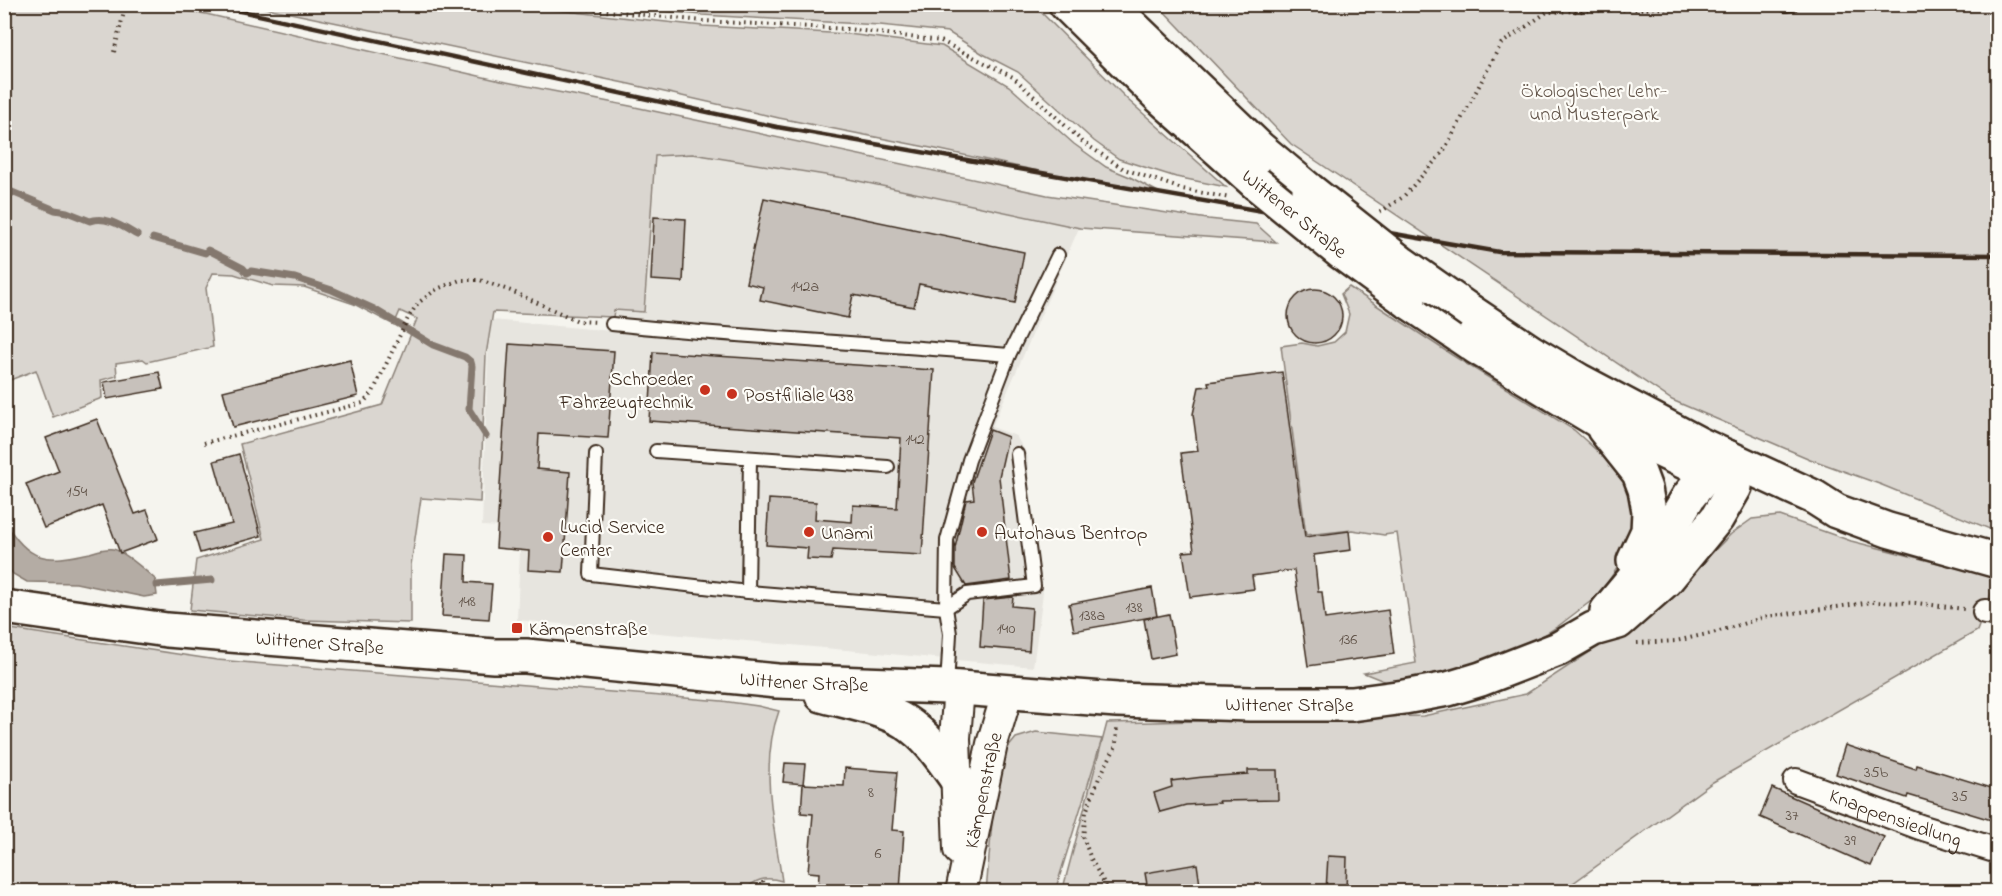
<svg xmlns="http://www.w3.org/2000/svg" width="2002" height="896" viewBox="0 0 2002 896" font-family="'Indie Flower',sans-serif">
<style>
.built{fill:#e7e5df}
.green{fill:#dad6d0;stroke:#8a8077;stroke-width:1.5}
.water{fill:#b4aca4;stroke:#84786e;stroke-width:1.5}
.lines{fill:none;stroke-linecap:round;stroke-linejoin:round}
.stream{stroke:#84786e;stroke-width:7}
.building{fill:#c7c1bb;stroke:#3b2a1e;stroke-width:1.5}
.service-casing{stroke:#3b2a1e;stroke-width:16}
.minor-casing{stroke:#3b2a1e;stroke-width:28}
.tertiary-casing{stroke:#3b2a1e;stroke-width:34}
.secondary-casing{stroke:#3b2a1e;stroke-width:38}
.path{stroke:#3b2a1e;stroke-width:4;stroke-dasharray:1.5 4.5;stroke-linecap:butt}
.service{stroke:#fdfcf7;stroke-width:12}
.minor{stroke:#fdfcf7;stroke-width:24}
.tertiary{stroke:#fdfcf7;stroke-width:30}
.secondary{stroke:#fdfcf7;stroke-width:33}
.rail{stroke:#3b2a1e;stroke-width:4.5}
.secondary-bridge-casing{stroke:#3b2a1e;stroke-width:38;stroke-linecap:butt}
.secondary-bridge{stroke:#fdfcf7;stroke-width:33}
.poi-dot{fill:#c8321e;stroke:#fdfcf7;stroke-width:2}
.labels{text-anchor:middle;stroke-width:4.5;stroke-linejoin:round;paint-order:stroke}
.number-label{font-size:16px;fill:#5e5045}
.park-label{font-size:20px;fill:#63554a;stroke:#fdfcf7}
.street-label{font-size:20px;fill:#3b2a1e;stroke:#fdfcf7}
.poi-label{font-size:20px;fill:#3b2a1e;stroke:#fdfcf7;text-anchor:start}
</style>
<rect width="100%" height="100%" fill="#f5f4ee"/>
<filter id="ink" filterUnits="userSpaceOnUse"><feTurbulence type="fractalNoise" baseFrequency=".0167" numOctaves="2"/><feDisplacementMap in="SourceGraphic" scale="12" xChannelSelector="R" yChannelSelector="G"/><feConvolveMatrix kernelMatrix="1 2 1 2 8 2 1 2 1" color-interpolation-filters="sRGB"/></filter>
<g filter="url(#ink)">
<path class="built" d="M693,154L844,178L1079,228L992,427L1016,436L1028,457V492L1043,593L1033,667L517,620L521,528L482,526L488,354L492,320L612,331L615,311L645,312L656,157Z"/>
<g class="green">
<path d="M5,4L150,5L206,14L501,81L630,106L1047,195L1208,219L1256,224L1276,242L1080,228L844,178L693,154L655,156L644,312L614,310L613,317L493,312L486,355L480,502L421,498L411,565V623L303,620L190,610L196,560L264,539L240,444L382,405L417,319L400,311L394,325L354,304L304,287L273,286L234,274L213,273L206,288L213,347L147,362L143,359L116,363L117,376L101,380L102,398L53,417L36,370L5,382Z"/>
<path d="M501,4L703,26L848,34L942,46L1009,86L1074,144L1106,167L1130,177L1160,193L1052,174L936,149L779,118L629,84L252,5Z"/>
<path d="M604,5H1034L1128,100L1226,187L1176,177L1119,159L1094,141L1018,72L983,54L948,32L880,25L702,15Z"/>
<path d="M1158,5H1997V532L1882,485L1810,459L1672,400L1291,144Z"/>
<path d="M1349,287L1452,355L1574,430L1605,458L1623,480L1632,503L1634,527L1622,561L1599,595L1557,627L1511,656L1396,686L1364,673L1416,663L1397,533L1384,535L1352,530L1306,535L1281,346L1302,343L1317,346L1334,342L1345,332L1349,314L1341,294Z"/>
<path d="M1780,516L1851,541L1997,578L1977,631L1713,782L1562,891L1062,892L1107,723L1423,716L1526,694L1657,608L1731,534L1752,519Z"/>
<path d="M4,628L217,660L722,701L758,706L779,711C759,765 774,826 782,881C765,876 755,879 743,892L5,891Z"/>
<path d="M1036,732L1102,739L1055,891L986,892L996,776L1002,755L1016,738Z"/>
</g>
<path class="water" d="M4,520C28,562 46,563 90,553C97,551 105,548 113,549C124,551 146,571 155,579L157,595L144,597L76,583L27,582L13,574L5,564Z"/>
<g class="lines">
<g class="stream">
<path d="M4,191L12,192L55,210L67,212L90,221C106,215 123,227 137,235"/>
<path d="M153,238L205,253L208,250L243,268L247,273L251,271L295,278L332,290L374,309L433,345L465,357L471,362L472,366L469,409L486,436"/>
<path d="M156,585L212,580"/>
</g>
</g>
<g class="building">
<path d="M764,198L1024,252L1015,303L919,284L914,307L853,295L848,318L760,300L763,287L746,283Z"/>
<path d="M654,217L686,219L683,282L651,280Z"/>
<circle cx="1315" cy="316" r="27"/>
<path d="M509,344L614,351L608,438L539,434L537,469L570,472L563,572L528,570L529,551L496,548Z"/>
<path d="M653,352L934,370L922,555L833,550L831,560L807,559L808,548L766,545L769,499L816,502L815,519L852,522L853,505L897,508L901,438L649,421Z"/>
<path d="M350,360L358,396L233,427L223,391Z"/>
<path d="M159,372L163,389L107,399L104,382Z"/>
<path d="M1282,372L1305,537L1349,531L1351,550L1314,555L1318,592H1322L1325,619L1388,610L1394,654L1308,666L1294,570L1252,576L1254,589L1190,597L1183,552L1194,551L1181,453L1198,451L1193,414L1199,387L1209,386L1208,382Z"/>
<path d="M97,419L135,514L147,510L158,539L120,553L102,505L44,528L26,484L59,471L46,438Z"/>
<path d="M990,430L1008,437L999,477L1011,580L966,586L955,568V548L966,500L974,499L972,482Z"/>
<path d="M239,454L261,536L200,553L194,533L232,524L214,461Z"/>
<path d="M446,554L467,555L466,582L492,584L489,619L442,616Z"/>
<path d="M1152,588L1157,616L1074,631L1069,604Z"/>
<path d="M1013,597L1012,606L1032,608L1029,651L980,647L983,600Z"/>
<path d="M1169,614L1176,654L1151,659L1144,619Z"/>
<path d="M1845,745L1916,769L1917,765L1998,790V822L1908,795L1907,798L1836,774Z"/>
<path d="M785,763L805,764L803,784L783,782Z"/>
<path d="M845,768L897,772L892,830L904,831L900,891H818L819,873L808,872L813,814L801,813L803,784L844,786Z"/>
<path d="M1248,770H1277L1278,800L1219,801L1220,803L1186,805L1160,812L1154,793L1172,787L1171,781L1203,777L1248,774Z"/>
<path d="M1772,788L1884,837L1871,866L1760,817Z"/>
<path d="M1328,856L1347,857L1346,891H1326Z"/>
<path d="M1197,864L1200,885L1148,890L1145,873Z"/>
</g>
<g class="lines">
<defs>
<g id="service">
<path d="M1786,5L1792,4"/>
<path d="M612,324C744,338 877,343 1009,355"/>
<path d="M656,451L888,467"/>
<path d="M596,454L591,574L748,592L946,608L967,594L1034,586L1017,454"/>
<path d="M748,592L750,458"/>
<path d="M947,686L950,634L946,608L947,540L969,460L1009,355L1058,255"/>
</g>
<g id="minor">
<path d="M1985,612L1998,613"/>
<path id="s1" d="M1796,781L1920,827L1998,851"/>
</g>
<g id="tertiary">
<path d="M959,850L955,738L959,688"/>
<path id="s2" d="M961,892L992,744L1008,691"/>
</g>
<g id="secondary">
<path d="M1066,4L1159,96L1256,183"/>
<path d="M1109,4L1259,148L1309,190"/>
<path d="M1409,302L1476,347L1597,420L1731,484"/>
<path d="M1471,312L1531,352L1578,380L1701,445L1814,497L1836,511L1888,530L1998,561"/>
<path d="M1604,429L1639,473L1645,489L1649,511L1648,531L1634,561"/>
<path id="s3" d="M4,607L167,630L494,656H526L777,681L947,687L1117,700L1250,704H1352L1404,697L1448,689L1481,679L1558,649L1593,629L1618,622L1666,580L1717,518L1735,487L1727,457"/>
<path d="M1607,611L1653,556L1689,496L1708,473L1724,460"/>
<path d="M822,695C847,702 883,708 905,722C927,736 941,757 955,777"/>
</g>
</defs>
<use href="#service" class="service-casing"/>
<use href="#minor" class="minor-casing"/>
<use href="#tertiary" class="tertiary-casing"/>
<use href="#secondary" class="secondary-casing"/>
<g class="path">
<path d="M541,4L703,21L848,29L941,41L1013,77L1084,143L1124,169L1182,189L1230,198"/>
<path d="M114,52L126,4"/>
<path d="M1380,212L1403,197L1443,152L1469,105L1501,44L1547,12L1771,5"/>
<path d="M204,443L363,403L373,392L408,318L418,303L437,289L460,280H480L511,291L578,321L598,322"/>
<path d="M1637,643L1676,641L1716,632L1765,617L1872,602L1916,603L1964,609"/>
<path d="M763,881L765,892"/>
<path d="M1109,892L1091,859L1083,837L1086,812L1099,778L1116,746L1117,725"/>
</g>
<use href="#service" class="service"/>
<use href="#minor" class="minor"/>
<use href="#tertiary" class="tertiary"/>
<use href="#secondary" class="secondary"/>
<path class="rail" d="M208,4L777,127L1499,252L1998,255"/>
<defs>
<g id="secondary-bridge">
<path d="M1256,183L1342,253L1409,302"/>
<path d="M1309,190L1400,262L1471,312"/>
</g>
</defs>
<use href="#secondary-bridge" class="secondary-bridge-casing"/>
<use href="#secondary-bridge" class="secondary-bridge"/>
</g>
</g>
<g class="poi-dot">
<circle cx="705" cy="390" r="6"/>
<circle cx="732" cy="394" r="6"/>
<circle cx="809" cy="532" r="6"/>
<circle cx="982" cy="532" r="6"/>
<circle cx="548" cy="537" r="6"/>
<rect x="511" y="622" width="12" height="12" rx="3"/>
</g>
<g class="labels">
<g class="number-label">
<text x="805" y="291">142a</text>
<text x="915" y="444">142</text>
<text x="77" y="496">154</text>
<text x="467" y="606">148</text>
<text x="1134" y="612">138</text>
<text x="1092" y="620">138a</text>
<text x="1006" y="633">140</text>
<text x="1348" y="644">136</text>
<text x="1876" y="777">35b</text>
<text x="871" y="797">8</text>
<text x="1960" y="801">35</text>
<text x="1792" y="820">37</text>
<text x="1850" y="845">39</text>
<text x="878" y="858">6</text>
</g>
<g class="park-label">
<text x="1594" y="97">Ökologischer Lehr-<tspan x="1594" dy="23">und Musterpark</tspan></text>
</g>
<g class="street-label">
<text transform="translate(1295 213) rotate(39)" y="7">Wittener Straße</text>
<text dy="7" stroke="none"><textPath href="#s3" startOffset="318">Wittener Straße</textPath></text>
<text dy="7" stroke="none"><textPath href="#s3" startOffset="804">Wittener Straße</textPath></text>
<text dy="7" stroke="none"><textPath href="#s3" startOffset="1290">Wittener Straße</textPath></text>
<text dy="7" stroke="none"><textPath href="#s2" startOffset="104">Kämpenstraße</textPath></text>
<text dy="7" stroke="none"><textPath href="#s1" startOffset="106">Knappensiedlung</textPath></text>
</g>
<g class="poi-label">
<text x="693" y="385" text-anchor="end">Schroeder<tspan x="693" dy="23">Fahrzeugtechnik</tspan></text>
<text x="744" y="401">Postfiliale 438</text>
<text x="560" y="533">Lucid Service<tspan x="560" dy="23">Center</tspan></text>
<text x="821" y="539">Unami</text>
<text x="994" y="539">Autohaus Bentrop</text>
<text x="529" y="635">Kämpenstraße</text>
</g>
</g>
<rect width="2002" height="896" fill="none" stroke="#fdfcf7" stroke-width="24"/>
<rect x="12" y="12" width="1978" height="872" fill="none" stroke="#3b2a1e" stroke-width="2" filter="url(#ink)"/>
</svg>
